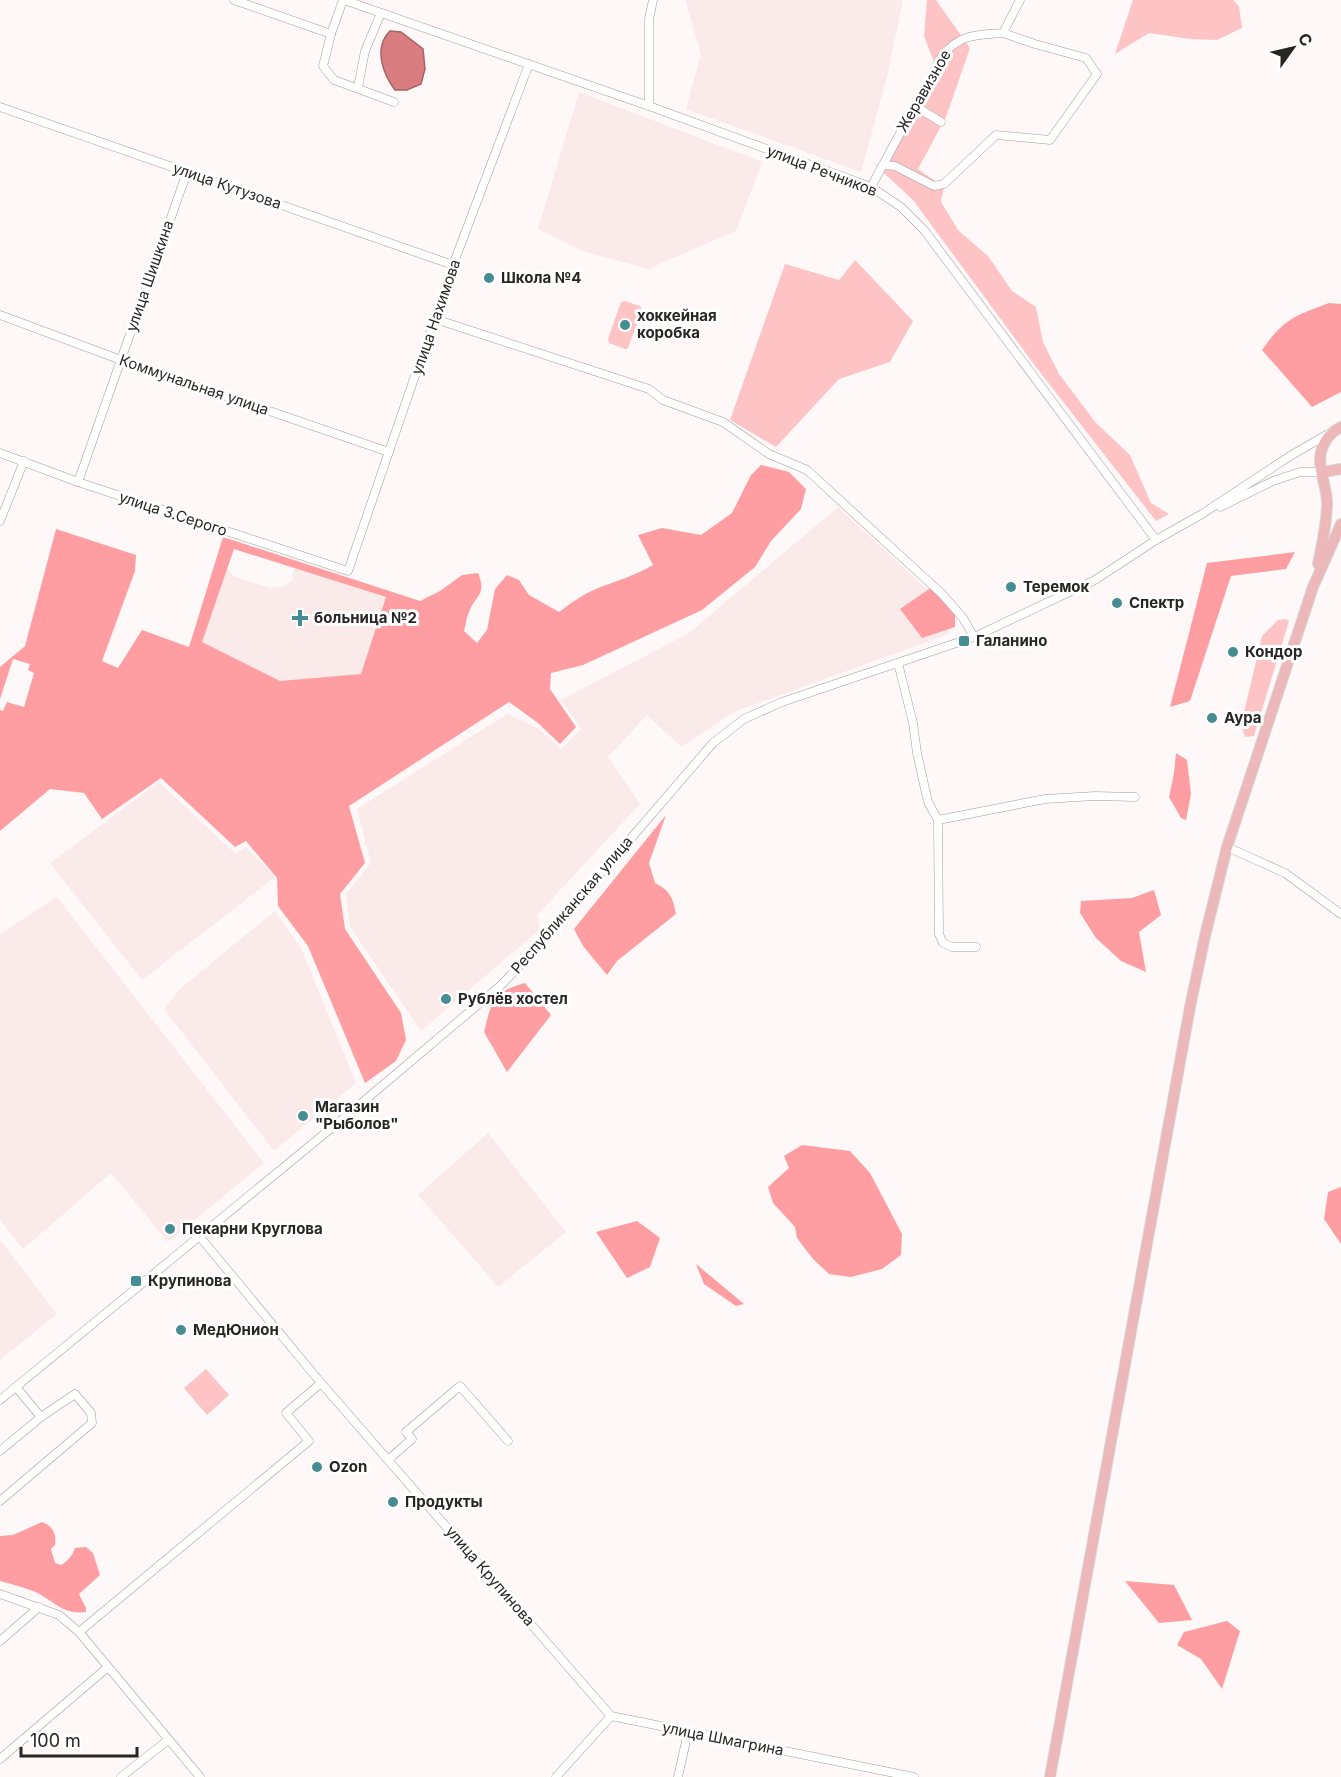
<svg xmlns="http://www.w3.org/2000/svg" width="1341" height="1777" viewBox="0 0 1341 1777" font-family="Inter,sans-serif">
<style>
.built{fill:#fbeaea}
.green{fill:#fec4c5}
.forest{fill:#ff9ea2;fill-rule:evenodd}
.water{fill:#da7d81;stroke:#a56365;stroke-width:1.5}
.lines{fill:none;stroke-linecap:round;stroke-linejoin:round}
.minor-casing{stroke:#a29b9b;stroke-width:9}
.major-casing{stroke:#d8d8d8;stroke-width:12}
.minor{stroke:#fff;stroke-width:8}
.major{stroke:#ecb8b9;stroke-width:10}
.poi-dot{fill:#458c93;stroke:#fff;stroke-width:2}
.labels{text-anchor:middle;stroke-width:6;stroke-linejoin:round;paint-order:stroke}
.street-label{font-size:15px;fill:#282525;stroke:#fff}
.poi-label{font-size:15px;font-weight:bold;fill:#282525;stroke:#fff;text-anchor:start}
</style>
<rect width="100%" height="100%" fill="#fff8f8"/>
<g class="built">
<path d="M685,0H903L887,77L861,172L686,109L701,54Z"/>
<path d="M579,92L762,162L736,231L648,269L582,251L538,229Z"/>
<path d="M838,507L932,594L949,634L734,712L681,747L647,715L608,757L640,804L537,915L540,929L421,1031L350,927L346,894L371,863L357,809L507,714L538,728L561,749L581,729L561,700L689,633Z"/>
<path d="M216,560L235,577L270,588L282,587L292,581L293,571L299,565L401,601L360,681L258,695L193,635Z"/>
<path d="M159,782L236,854L246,847L275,877L142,980L50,863Z"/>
<path d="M57,897L264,1163L168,1242L111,1173L23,1249L0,1220V934Z"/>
<path d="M275,911L301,948L356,1083L274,1151L164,1009L181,988Z"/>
<path d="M488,1133L566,1232L498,1287L418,1195Z"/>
<path d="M0,1240L57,1314L0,1360Z"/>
</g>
<g class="green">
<path d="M927,0H936L970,48L946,117L918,169L944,187L941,202L958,230L988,256L1012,291L1036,307L1043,342L1059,374L1096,423L1130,455L1151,503L1169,514L1156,521L1036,367L913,200L871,161L879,167L936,67L924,36Z"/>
<path d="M1133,0H1233L1239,6L1242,28L1217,40L1190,39L1149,33L1115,54Z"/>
<path d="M855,260L913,321L890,362L839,379L776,447L730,420L785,264L839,280Z"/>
<path d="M625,301L640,306L642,310L628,348L625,349L609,343L608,339L621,302Z"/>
<path d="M1285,619L1289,621L1254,736L1245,737L1241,725L1262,636L1278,620Z"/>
<path d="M206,1369L229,1395L207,1415L184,1388Z"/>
</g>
<g class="forest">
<path d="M1329,303L1341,304V392L1312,407L1262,350C1284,319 1294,316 1329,303Z"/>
<path d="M761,465L789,472L806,489L801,509L771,541L755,567L702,610L583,665L551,673L550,689L576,727L560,744L538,723L509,702L349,806L365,863L340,894L345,929L401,1013L406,1040L396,1061L365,1083L308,946L278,906L277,878L246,841L235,847L161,778L102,819L84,793L50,789L0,831V710L3,711L7,702L24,707L34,673L28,670L30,664L13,659L0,699V667L25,646L56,529L136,555L135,571L102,661L118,668L142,630L189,647L223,537L420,601L440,591L462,575L478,573C487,595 476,594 469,612C466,618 466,625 464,631L477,643L487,630L495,589L507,575L519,580L529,595L559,612C571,603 582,595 596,589C615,581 635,576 653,565L638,535L662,528L701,535L732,513L751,475ZM234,549L386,597L361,674L280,681L202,642Z"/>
<path d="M1295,552L1286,569L1231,576L1190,701L1170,707L1207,563Z"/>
<path d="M932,587L955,615V627L922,638L900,609Z"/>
<path d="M1176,753L1187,760L1191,794L1186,820L1181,818L1169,797L1174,773Z"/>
<path d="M666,815L649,863L655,883C670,891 673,897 676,914L617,961L607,975L583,946L574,929Z"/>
<path d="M1154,890L1161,915L1139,932L1146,972L1121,961L1096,938L1080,913L1081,901L1132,898Z"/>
<path d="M525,983L551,1015L507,1072L484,1032C492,1001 492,992 525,983Z"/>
<path d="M802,1145L850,1151L870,1173L902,1234L901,1255L882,1269L851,1277L829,1274L813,1259L797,1238L795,1227L773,1203L768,1187L789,1168L784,1156Z"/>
<path d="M1341,1187V1244L1324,1219L1328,1192Z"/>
<path d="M637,1221L660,1238L650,1267L627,1278L596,1232Z"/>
<path d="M696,1264L744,1304L736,1306L704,1284Z"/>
<path d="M42,1522C52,1525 57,1534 55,1545L51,1549L55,1563L61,1565C68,1561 72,1556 75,1548L86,1547L93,1553L100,1575L79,1594L86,1608V1612C61,1615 54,1600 33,1591C23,1587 11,1584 0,1581V1536L13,1535Z"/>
<path d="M1125,1581L1174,1585L1192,1620L1159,1623Z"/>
<path d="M1227,1621L1240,1631L1222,1689L1201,1659L1177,1645L1184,1632Z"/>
</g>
<path class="water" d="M390,31L401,32L423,49L425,69L421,84L407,90H395C383,74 373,48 390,31Z"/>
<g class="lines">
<defs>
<g id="minor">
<path d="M234,0L331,34L323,66L334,80L394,102"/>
<path d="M344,0L649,106L871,187L901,207L924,230L1156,540"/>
<path d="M331,34L343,0"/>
<path d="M358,87L365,51L381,13"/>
<path d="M649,106V19L653,0"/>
<path d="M915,106L941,122"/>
<path d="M0,107L453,265"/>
<path d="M883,165L895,166L934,186L944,184L996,135L1050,140L1097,74L1086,58L1035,44L1003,33"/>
<path d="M871,187L942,56C960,34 976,35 1003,33L1020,0"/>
<path d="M0,315L121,360L389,452"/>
<path d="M435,319L649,389L663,400L723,422L769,454L807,470L942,594L963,618L974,637"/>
<path d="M0,453L78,482L348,571L453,265L529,64"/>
<path d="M78,482L187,172"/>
<path d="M1220,507L1273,481L1300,472H1323"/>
<path d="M0,521L24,461"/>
<path d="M898,663L913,723L917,753L928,802L938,820L939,934L943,943L952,947H976"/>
<path d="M938,820L1045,799L1095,796L1135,797"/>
<path d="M1227,847L1285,873L1341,914"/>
<path d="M200,1237L321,1383L611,1716"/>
<path d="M16,1387L41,1417"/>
<path d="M0,1400L351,1112L500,986L533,952L713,743L744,719L782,702L974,637L1095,580L1156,540L1202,514L1290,456L1328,434"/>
<path d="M0,1451L41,1417L75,1394L91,1413L92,1423L0,1501"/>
<path d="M388,1460L412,1439L406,1432L460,1386L508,1441"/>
<path d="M0,1594L59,1615L79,1632L200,1777"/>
<path d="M79,1632L309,1441L286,1413L321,1383"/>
<path d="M0,1641L39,1607"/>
<path d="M611,1716L914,1777"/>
<path d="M0,1759L108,1667"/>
<path d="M121,1777L168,1740"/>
<path d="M556,1777L611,1716"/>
<path d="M678,1777L688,1732"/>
</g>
<g id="major">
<path d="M1323,472L1341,469"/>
<path d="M1318,564C1322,544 1327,524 1327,503C1327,486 1317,468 1321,452C1324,441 1331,432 1341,427"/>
<path d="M1050,1777L1190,1007L1205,936L1227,847L1313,587L1341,524"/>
</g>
</defs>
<use href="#minor" class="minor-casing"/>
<use href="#major" class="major-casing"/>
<use href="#minor" class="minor"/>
<use href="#major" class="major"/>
</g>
<g class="poi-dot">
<circle cx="489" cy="278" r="6"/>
<circle cx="625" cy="325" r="6"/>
<circle cx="1011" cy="587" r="6"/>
<circle cx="1117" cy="603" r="6"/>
<path d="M297 609h6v6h6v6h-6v6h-6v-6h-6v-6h6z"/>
<rect x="958" y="635" width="12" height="12" rx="3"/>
<circle cx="1233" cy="652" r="6"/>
<circle cx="1212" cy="718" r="6"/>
<circle cx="446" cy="999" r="6"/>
<circle cx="303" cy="1116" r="6"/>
<circle cx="170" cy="1229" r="6"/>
<rect x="130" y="1275" width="12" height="12" rx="3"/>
<circle cx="181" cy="1330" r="6"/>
<circle cx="317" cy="1467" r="6"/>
<circle cx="393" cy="1502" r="6"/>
</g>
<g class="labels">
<g class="street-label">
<text transform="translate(924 91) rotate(-60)" y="5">Жеравизное</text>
<text transform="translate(822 171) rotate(21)" y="5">улица Речников</text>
<text transform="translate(227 186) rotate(19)" y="5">улица Кутузова</text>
<text transform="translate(150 276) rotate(-71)" y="5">улица Шишкина</text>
<text transform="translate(436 317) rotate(-71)" y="5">улица Нахимова</text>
<text transform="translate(194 385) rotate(19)" y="5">Коммунальная улица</text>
<text transform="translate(173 514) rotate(18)" y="5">улица З.Серого</text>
<text transform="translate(572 905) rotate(-49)" y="5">Республиканская улица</text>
<text transform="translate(490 1576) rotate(49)" y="5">улица Крупинова</text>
<text transform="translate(723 1739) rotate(11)" y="5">улица Шмагрина</text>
</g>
<g class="poi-label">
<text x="501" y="283">Школа №4</text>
<text x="637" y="321">хоккейная<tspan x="637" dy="17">коробка</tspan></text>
<text x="1023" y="592">Теремок</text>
<text x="1129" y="608">Спектр</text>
<text x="314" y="623">больница №2</text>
<text x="976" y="646">Галанино</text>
<text x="1245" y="657">Кондор</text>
<text x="1224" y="723">Аура</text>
<text x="458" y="1004">Рублёв хостел</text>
<text x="315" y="1112">Магазин<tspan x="315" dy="17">"Рыболов"</tspan></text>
<text x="182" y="1234">Пекарни Круглова</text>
<text x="148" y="1286">Крупинова</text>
<text x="193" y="1335">МедЮнион</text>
<text x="329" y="1472">Ozon</text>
<text x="405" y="1507">Продукты</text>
</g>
</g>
<g transform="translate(1293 48) rotate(56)" stroke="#ffffff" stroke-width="4.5" paint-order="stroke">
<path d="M0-4.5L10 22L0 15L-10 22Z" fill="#282525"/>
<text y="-9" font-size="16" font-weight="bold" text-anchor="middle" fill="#282525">С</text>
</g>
<path d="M21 1747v9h116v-9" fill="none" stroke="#282525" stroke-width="3"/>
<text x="30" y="1747" font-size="18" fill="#282525" stroke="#ffffff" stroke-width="4.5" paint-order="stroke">100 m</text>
</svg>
